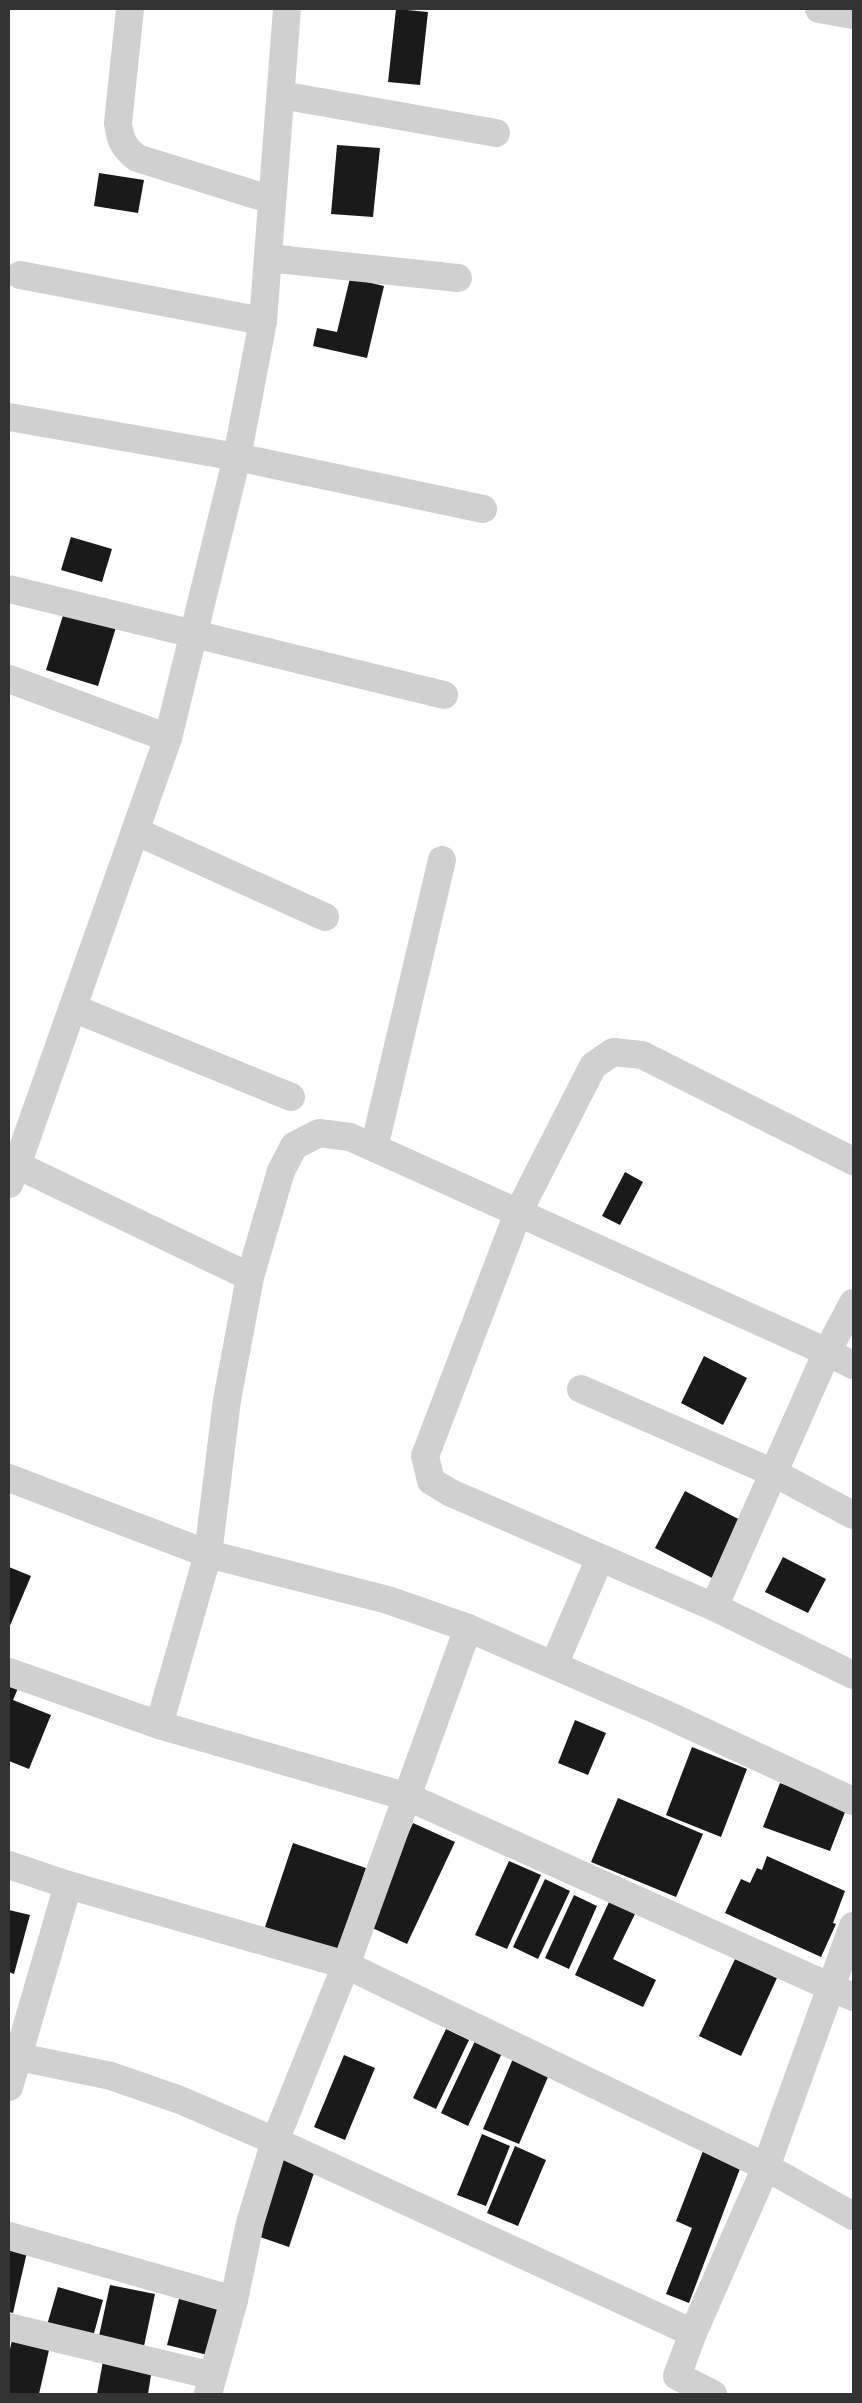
<svg xmlns="http://www.w3.org/2000/svg" width="862" height="2403" viewBox="0 0 862 2403" font-family="Ubuntu,sans-serif">
<style>
.building{fill:#1a1a1a}
.lines{fill:none;stroke-linecap:round;stroke-linejoin:round}
.minor{stroke:#d0d0d0;stroke-width:28}
</style>
<rect width="100%" height="100%" fill="#fff"/>
<g class="building">
<path d="M396,9L428,12L420,85L388,82Z"/>
<path d="M337,145L380,148L373,217L331,214Z"/>
<path d="M99,173L144,180L138,213L94,206Z"/>
<path d="M350,278L384,286L367,358L313,346L317,328L337,332Z"/>
<path d="M71,537L112,549L102,582L61,570Z"/>
<path d="M65,609L117,624L98,686L46,670Z"/>
<path d="M625,1172L643,1182L620,1225L602,1216Z"/>
<path d="M704,1356L747,1378L723,1425L681,1403Z"/>
<path d="M685,1491L744,1522L714,1579L655,1548Z"/>
<path d="M783,1557L826,1579L808,1613L765,1592Z"/>
<path d="M9,1567L31,1576L9,1628Z"/>
<path d="M9,1682L19,1686L13,1700L51,1715L29,1769L9,1761Z"/>
<path d="M575,1720L606,1733L588,1775L558,1763Z"/>
<path d="M692,1747L747,1769L721,1837L666,1815Z"/>
<path d="M780,1783L847,1807L830,1851L763,1827Z"/>
<path d="M618,1798L703,1834L676,1897L591,1862Z"/>
<path d="M413,1823L455,1842L407,1944L366,1925Z"/>
<path d="M293,1843L366,1868L337,1952L265,1927Z"/>
<path d="M767,1856L845,1891L833,1923L836,1924L821,1957L725,1913L741,1879L750,1883L757,1868L762,1870Z"/>
<path d="M509,1861L541,1875L507,1949L475,1935Z"/>
<path d="M545,1879L570,1891L538,1959L513,1947Z"/>
<path d="M574,1895L597,1906L569,1969L545,1958Z"/>
<path d="M609,1902L635,1914L613,1959L656,1980L643,2007L575,1975Z"/>
<path d="M9,1910L30,1915L14,1974L9,1972Z"/>
<path d="M735,1959L777,1978L741,2056L699,2036Z"/>
<path d="M446,2029L469,2040L436,2109L413,2098Z"/>
<path d="M476,2039L503,2051L468,2126L441,2113Z"/>
<path d="M515,2054L551,2070L519,2144L483,2129Z"/>
<path d="M344,2055L375,2068L345,2140L314,2127Z"/>
<path d="M482,2134L510,2146L486,2206L457,2195Z"/>
<path d="M515,2146L546,2160L518,2226L487,2213Z"/>
<path d="M703,2151L741,2166L689,2303L666,2294L692,2228L676,2221Z"/>
<path d="M283,2156L316,2167L289,2247L257,2236Z"/>
<path d="M9,2248L27,2252L13,2313L9,2312Z"/>
<path d="M110,2285L155,2294L144,2346L99,2336Z"/>
<path d="M58,2287L103,2300L93,2337L47,2325Z"/>
<path d="M180,2295L225,2306L212,2356L167,2345Z"/>
<path d="M13,2336L50,2346L39,2394H9V2353Z"/>
<path d="M103,2361L152,2369L148,2394H97Z"/>
</g>
<g class="lines">
<g class="minor">
<path d="M130,9L118,123C120,139 123,147 137,158L272,200"/>
<path d="M819,9L853,15"/>
<path d="M281,95L496,133"/>
<path d="M268,258L458,278"/>
<path d="M20,275L263,321"/>
<path d="M9,417L237,457L483,509"/>
<path d="M9,589L444,695"/>
<path d="M9,679L168,738"/>
<path d="M135,831L325,917"/>
<path d="M73,1008L291,1097"/>
<path d="M374,1148L442,860"/>
<path d="M853,1161L642,1055L613,1052L593,1066L518,1213L425,1456L431,1481L451,1493L714,1607L853,1675"/>
<path d="M17,1165L250,1277"/>
<path d="M9,1184L17,1165L168,738L237,457L263,321L287,9"/>
<path d="M581,1389L774,1473L853,1515"/>
<path d="M9,1478L208,1554L388,1600L468,1628L661,1712L853,1801"/>
<path d="M714,1607L827,1352L853,1365"/>
<path d="M554,1665L600,1558"/>
<path d="M9,1672L159,1725L408,1797L853,1997"/>
<path d="M159,1725L208,1554L227,1400L250,1277L281,1171L294,1146L319,1133L350,1137L827,1352L853,1303"/>
<path d="M9,1865L68,1885L346,1965L766,2167L853,2216"/>
<path d="M19,2057L111,2076L180,2100L275,2141L693,2333"/>
<path d="M9,2087L68,1885"/>
<path d="M9,2236L234,2300"/>
<path d="M9,2327L213,2376"/>
<path d="M208,2394L234,2300L250,2223L275,2141L346,1965L468,1628"/>
<path d="M713,2394L677,2376L693,2333L766,2167L853,1926"/>
</g>
</g>
<rect width="862" height="2403" fill="none" stroke="#333333" stroke-width="20"/>
</svg>
